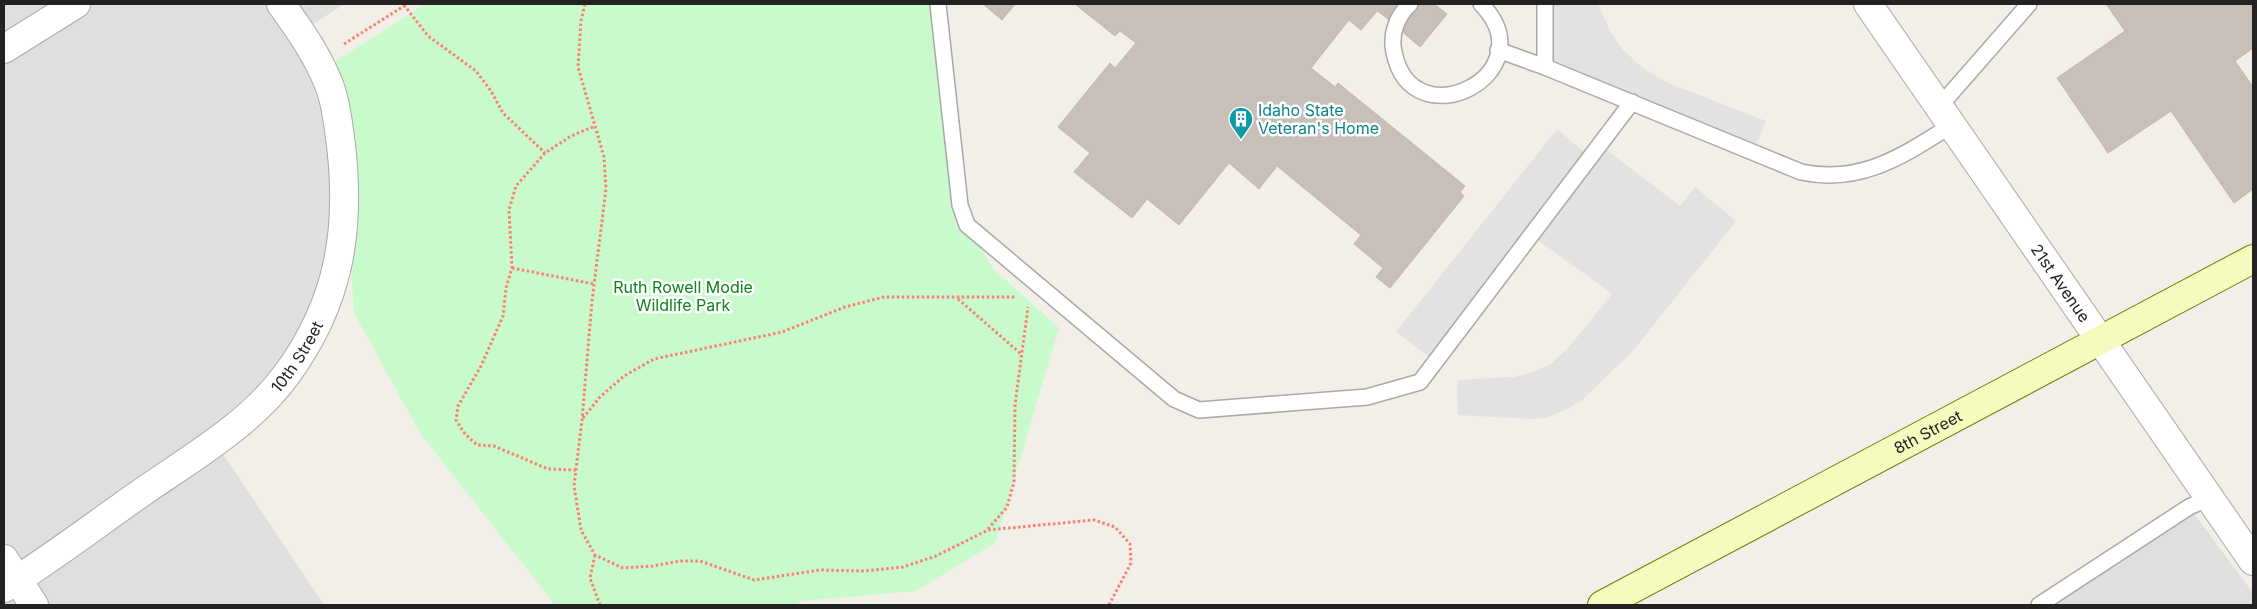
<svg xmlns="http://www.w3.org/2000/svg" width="2257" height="609" viewBox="0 0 2257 609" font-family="Inter,sans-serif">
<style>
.residential{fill:#e0dfdf}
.park{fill:#c8facc}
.parking{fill:#e2e2e2}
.building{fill:#c7bfb8;stroke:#c4b6ab}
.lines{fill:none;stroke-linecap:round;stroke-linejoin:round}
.lane-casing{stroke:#a9a9a9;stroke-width:18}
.street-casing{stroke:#a9a9a9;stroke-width:30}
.secondary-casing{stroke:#707d05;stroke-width:30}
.path{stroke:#fa8072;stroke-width:3;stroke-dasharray:2.5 2.5;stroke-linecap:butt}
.lane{stroke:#fff;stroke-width:15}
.street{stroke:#fff;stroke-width:28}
.secondary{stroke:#f7fabf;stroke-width:28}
.labels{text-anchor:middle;stroke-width:5;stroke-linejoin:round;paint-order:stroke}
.culture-label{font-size:16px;fill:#0d838f;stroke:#fff;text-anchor:start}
.street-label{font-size:16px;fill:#222;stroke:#fff}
.park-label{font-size:16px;fill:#0c8416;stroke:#fff}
</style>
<rect width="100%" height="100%" fill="#f2efe9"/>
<g class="residential">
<path d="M4,4H345L301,31L328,83L333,285L287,374L215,442L324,605H4Z"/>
<path d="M2189,507L2253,593V605H2039Z"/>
</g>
<path class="park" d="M425,4H938L967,225L993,269L1059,328L995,543L916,591L801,601L794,605H555L420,433L354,313L336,61Z"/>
<g class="parking">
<path d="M1545,4H1598L1611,33L1623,50L1644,69L1668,83L1766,121L1753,152L1545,67Z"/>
<path d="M1557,129L1590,157L1600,145L1680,206L1695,187L1736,221L1633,351L1581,401L1565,410L1546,418L1530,419L1458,415L1457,380L1514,377L1533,372L1552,363L1570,346L1612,294L1531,235L1436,362L1396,332Z"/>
</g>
<g class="building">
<path d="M983,4H1015L1002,20Z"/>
<path d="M1075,4H1393L1383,15L1377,11L1361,30L1349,20L1311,68L1335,87L1338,83L1465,186L1460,192L1464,196L1390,288L1376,277L1383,268L1354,244L1361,235L1277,166L1259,189L1229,163L1179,225L1147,199L1132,218L1074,172L1090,153L1058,127L1110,63L1115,68L1136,43L1120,31L1115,36Z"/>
<path d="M1393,4H1434L1447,14L1420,47L1383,15Z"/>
<path d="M2106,4H2253V48L2235,61L2253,87V189L2234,203L2171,111L2108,153L2057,78L2125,31Z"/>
</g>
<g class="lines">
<defs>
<g id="lane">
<path d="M938,4L960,205L967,225L1174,399L1199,410L1367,397L1420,382L1632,102"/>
<path d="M1410,4C1397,16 1390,34 1394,52C1412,143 1549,73 1481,4"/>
<path d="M1498,50L1545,67L1801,172C1861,185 1904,155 1952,125"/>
<path d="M1545,67V4"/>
<path d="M1939,107L2029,4"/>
<path d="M2039,605L2189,507L2209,498"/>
</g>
<g id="street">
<path id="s1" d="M1868,4L2253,561"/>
<path d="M4,49L76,4"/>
<path d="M4,559L34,605"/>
<path id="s2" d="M4,588C51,559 95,525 141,493C191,458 250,425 287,374C339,303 351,231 341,145C338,123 336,102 328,82C316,53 299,29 281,4"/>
</g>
<g id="secondary">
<path id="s3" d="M1602,605L2253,259"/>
</g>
</defs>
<use href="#lane" class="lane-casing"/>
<use href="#street" class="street-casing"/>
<use href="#secondary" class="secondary-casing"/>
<g class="path">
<path d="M585,4L581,21L578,67L604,157L606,189L592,301L582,420L574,486L581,530L595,555L623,568L653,566L680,561H700L754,580L820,570L863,571L903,567L936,556L988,530L1094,520L1115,527L1130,544L1131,563L1109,605"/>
<path d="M404,5L428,36L476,71L491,91L503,113L545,153"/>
<path d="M344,44L407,4"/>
<path d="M512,268L594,284"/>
<path d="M958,299L1021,354"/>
<path d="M583,418L600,397L624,376L654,359L782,332L845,307L884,297H1016"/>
<path d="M576,470L548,469L494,446L477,445L465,434L456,420L458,406L481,366L503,316L506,288L512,268L509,210L516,186L545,153L571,136L595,126"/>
<path d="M988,529L1007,507L1014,482L1015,405L1028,307"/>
<path d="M595,555L590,578L600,605"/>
</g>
<use href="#lane" class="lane"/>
<use href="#street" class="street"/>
<use href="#secondary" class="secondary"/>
</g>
<defs>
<symbol id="building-pin" viewBox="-11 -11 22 30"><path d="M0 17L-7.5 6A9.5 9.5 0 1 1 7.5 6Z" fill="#0f9aa8" stroke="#fff"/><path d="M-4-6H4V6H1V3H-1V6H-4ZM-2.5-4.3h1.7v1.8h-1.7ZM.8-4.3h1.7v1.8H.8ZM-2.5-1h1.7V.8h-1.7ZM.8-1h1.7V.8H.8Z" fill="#fff"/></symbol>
</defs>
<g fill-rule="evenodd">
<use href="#building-pin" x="1227" y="105" width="28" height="38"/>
</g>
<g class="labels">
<g class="culture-label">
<text x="1258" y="116">Idaho State<tspan x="1258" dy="18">Veteran's Home</tspan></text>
</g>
<g class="street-label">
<text dy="6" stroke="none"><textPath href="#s1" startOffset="339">21st Avenue</textPath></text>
<text dy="6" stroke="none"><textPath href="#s2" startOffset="376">10th Street</textPath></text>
<text dy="6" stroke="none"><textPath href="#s3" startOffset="369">8th Street</textPath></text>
</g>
<g class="park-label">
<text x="683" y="293">Ruth Rowell Modie<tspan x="683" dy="18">Wildlife Park</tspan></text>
</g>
</g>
<rect width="2257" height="609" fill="none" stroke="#222222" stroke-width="10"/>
</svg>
